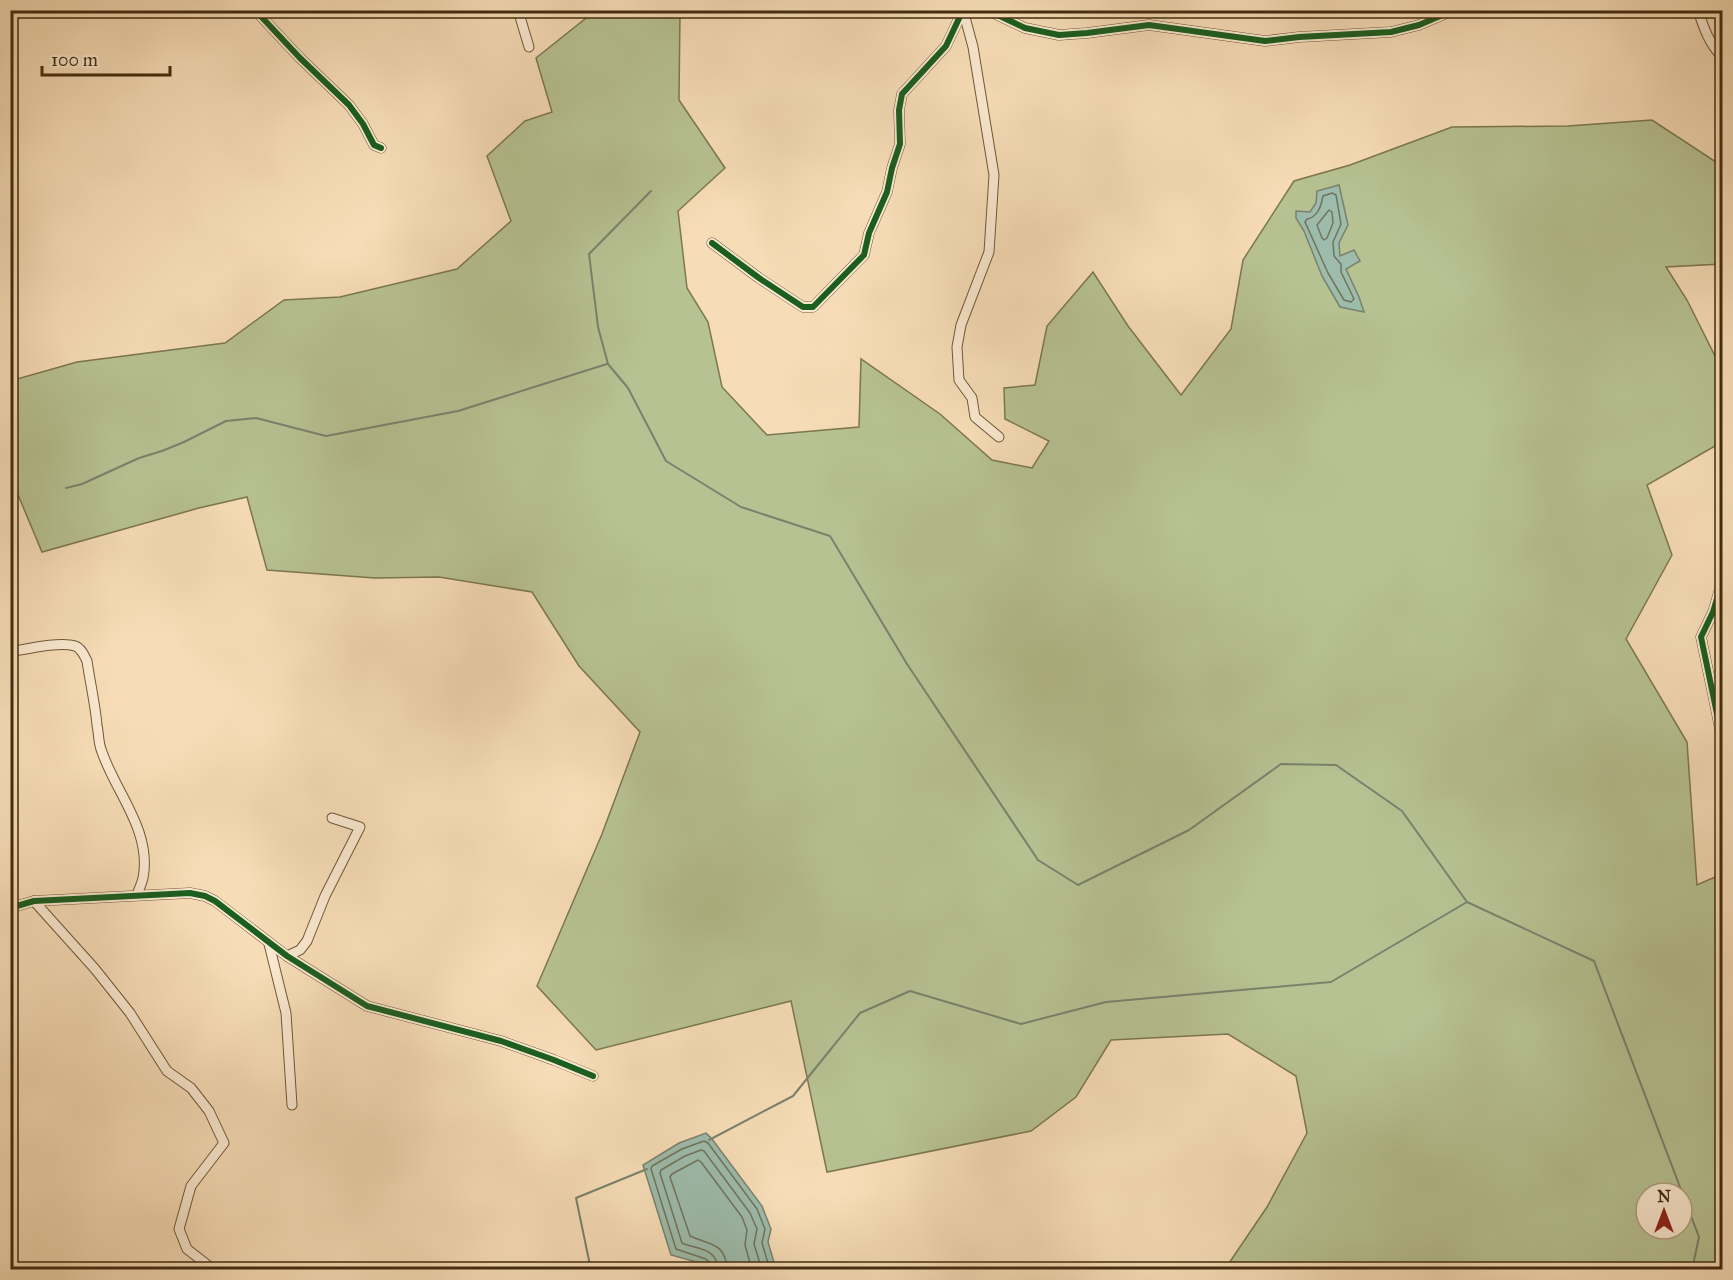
<svg xmlns="http://www.w3.org/2000/svg" width="1733" height="1280" viewBox="0 0 1733 1280" font-family="'IM FELL Great Primer',serif">
<style>
.green{fill:#b7c293;stroke:#7c7750;stroke-width:1.5;fill-rule:evenodd}
.water{fill:#9dbcac;stroke:#79826d;stroke-width:1.5}
.lines{fill:none;stroke-linecap:round;stroke-linejoin:round}
.shore{stroke:#70745d;stroke-width:1.5}
.stream{stroke:#79826d;stroke-width:2}
.street-casing{stroke:#6f5838;stroke-width:11}
.street{stroke:#fae9d0;stroke-width:9}
.cycleway-casing{stroke:#fae9d0;stroke-width:10}
.cycleway{stroke:#1b5e20;stroke-width:6}
</style>
<rect width="100%" height="100%" fill="#f7ddb7"/>
<filter id="stains"><feTurbulence type="fractalNoise" baseFrequency=".00333" numOctaves="4"/><feColorMatrix values="0 0 0 0 .2 0 0 0 0 .09 0 0 0 0 .02 0 0 0 .5 -.17"/></filter>
<radialGradient id="worn" r=".72"><stop offset=".6" stop-color="#630" stop-opacity="0"/><stop offset="1" stop-color="#630" stop-opacity=".3"/></radialGradient>
<path class="green" d="M595,11H680L679,100L725,168L678,211L687,288L708,322L722,387L767,435L859,427L861,359L940,414L992,460L1032,468L1049,441L1005,419L1004,388L1035,385L1047,326L1093,272L1128,326L1181,395L1231,329L1243,260L1294,181L1350,165L1452,127L1568,126L1652,120L1722,166V264L1666,267L1687,300L1722,370V442L1647,485L1672,555L1626,639L1687,742L1697,885L1722,874V1269H1225L1267,1207L1307,1133L1296,1076L1228,1034L1111,1040L1076,1097L1031,1131L827,1172L791,1001L596,1050L537,986L602,834L640,732L579,666L532,592L439,577L375,578L267,570L247,497L199,508L42,552L11,478L10,381L77,362L225,343L284,300L340,297L457,269L511,221L487,156L525,121L552,112L536,58ZM1646,1193H1682V1229H1646Z"/>
<g class="water">
<path d="M1339,185L1348,225L1339,243L1340,256L1354,250L1360,261L1346,269L1359,297L1364,312L1340,307L1322,276L1304,231L1296,218V211L1310,212L1316,203L1317,191Z"/>
<path d="M706,1133L712,1139L762,1206L771,1229L768,1242L776,1269H704V1264L671,1255L643,1165L679,1143Z"/>
</g>
<g class="lines">
<g class="shore">
<path d="M1332,193L1336,195L1341,224L1333,242L1334,256L1341,264V272L1354,299L1351,302L1344,300L1328,273L1305,222L1307,219C1318,217 1321,206 1323,196Z"/>
<path d="M1329,210L1332,212L1333,223L1327,238L1324,240L1322,238L1317,225Z"/>
<path d="M710,1270V1263L706,1259L676,1249L651,1169L652,1166L682,1149L704,1141L708,1143L757,1209L765,1229L762,1243L770,1270"/>
<path d="M718,1270C717,1247 698,1250 682,1243L660,1173L661,1170L685,1156L701,1150L704,1151L750,1213L757,1229L754,1244L762,1270"/>
<path d="M727,1270C726,1242 709,1245 690,1236L670,1177L672,1174L698,1160L701,1162L742,1217L747,1230L745,1245L752,1270"/>
</g>
<g class="stream">
<path d="M651,191L589,254L598,327L608,364L628,388L666,461L741,507L830,536L907,664L1038,860L1078,885L1189,830L1281,764L1336,765L1402,811L1467,902"/>
<path d="M66,488L82,484L139,458L162,451L184,442L226,421L256,418L326,436L458,411L607,364"/>
<path d="M709,1140L793,1096L860,1013L910,991L1021,1024L1106,1002L1331,982L1467,902L1594,961L1699,1237L1692,1270"/>
<path d="M591,1270L576,1198L647,1169"/>
</g>
<defs>
<g id="street">
<path d="M255,10L300,58L349,105L363,124L374,145L381,148"/>
<path d="M518,10L529,47"/>
<path d="M963,10L973,47L994,175L989,252L961,325L957,347L959,380L972,398L975,417L999,437"/>
<path d="M987,10L1025,28L1059,35L1087,33L1149,25L1265,41L1299,37L1391,32L1419,25L1454,10"/>
<path d="M1698,10C1704,29 1709,43 1722,57"/>
<path d="M712,243L759,278L803,307H813L864,255L869,233L887,192L892,168L900,144L899,110L902,94L946,46L963,10"/>
<path d="M1722,582L1713,612L1701,637L1722,738"/>
<path d="M10,652C27,649 60,641 75,646C81,648 84,655 87,661C90,682 95,703 97,725C99,734 98,743 102,752C116,793 152,831 143,878C142,883 139,889 137,895"/>
<path d="M34,901L95,969L130,1013L167,1071L191,1088L209,1111L224,1143L191,1186L179,1229L187,1249L214,1270"/>
<path d="M10,908L34,901L190,893L205,896L215,901L287,956L367,1006L501,1041L554,1060L593,1076"/>
<path d="M269,944L286,1013L292,1105"/>
<path d="M287,956L300,950L307,941L325,896L360,827L332,818"/>
</g>
</defs>
<use href="#street" class="street-casing"/>
<use href="#street" class="street"/>
<defs>
<g id="cycleway">
<path d="M255,10L300,58L349,105L363,124L374,145L381,148"/>
<path d="M987,10L1025,28L1059,35L1087,33L1149,25L1265,41L1299,37L1391,32L1419,25L1454,10"/>
<path d="M712,243L759,278L803,307H813L864,255L869,233L887,192L892,168L900,144L899,110L902,94L946,46L963,10"/>
<path d="M1722,582L1713,612L1701,637L1722,738"/>
<path d="M10,908L34,901L190,893L205,896L215,901L287,956L367,1006L501,1041L554,1060L593,1076"/>
</g>
</defs>
<use href="#cycleway" class="cycleway-casing"/>
<use href="#cycleway" class="cycleway"/>
</g>
<rect width="1733" height="1280" fill="none" stroke="#f7ddb7" stroke-width="36"/>
<rect x="12" y="12" width="1709" height="1256" fill="none" stroke="#422c0e" stroke-width="3"/>
<rect x="18" y="18" width="1697" height="1244" fill="none" stroke="#422c0e" stroke-width="1.5"/>
<g transform="translate(1664 1211)"><circle r="28" fill="#fae9d0" stroke="#b09d82" stroke-width="1.5"/>
<path d="M0-4.5L10 22L0 15L-10 22Z" fill="#8f2418"/>
<text y="-9" font-size="16" font-weight="bold" text-anchor="middle" fill="#422c0e">N</text>
</g>
<path d="M42 66v9h128v-9" fill="none" stroke="#422c0e" stroke-width="3"/>
<text x="51" y="66" font-size="18" fill="#422c0e" stroke="#fae9d0" stroke-width="4.5" paint-order="stroke">100 m</text>
<rect width="100%" height="100%" filter="url(#stains)"/>
<rect width="100%" height="100%" fill="url(#worn)"/>
</svg>
